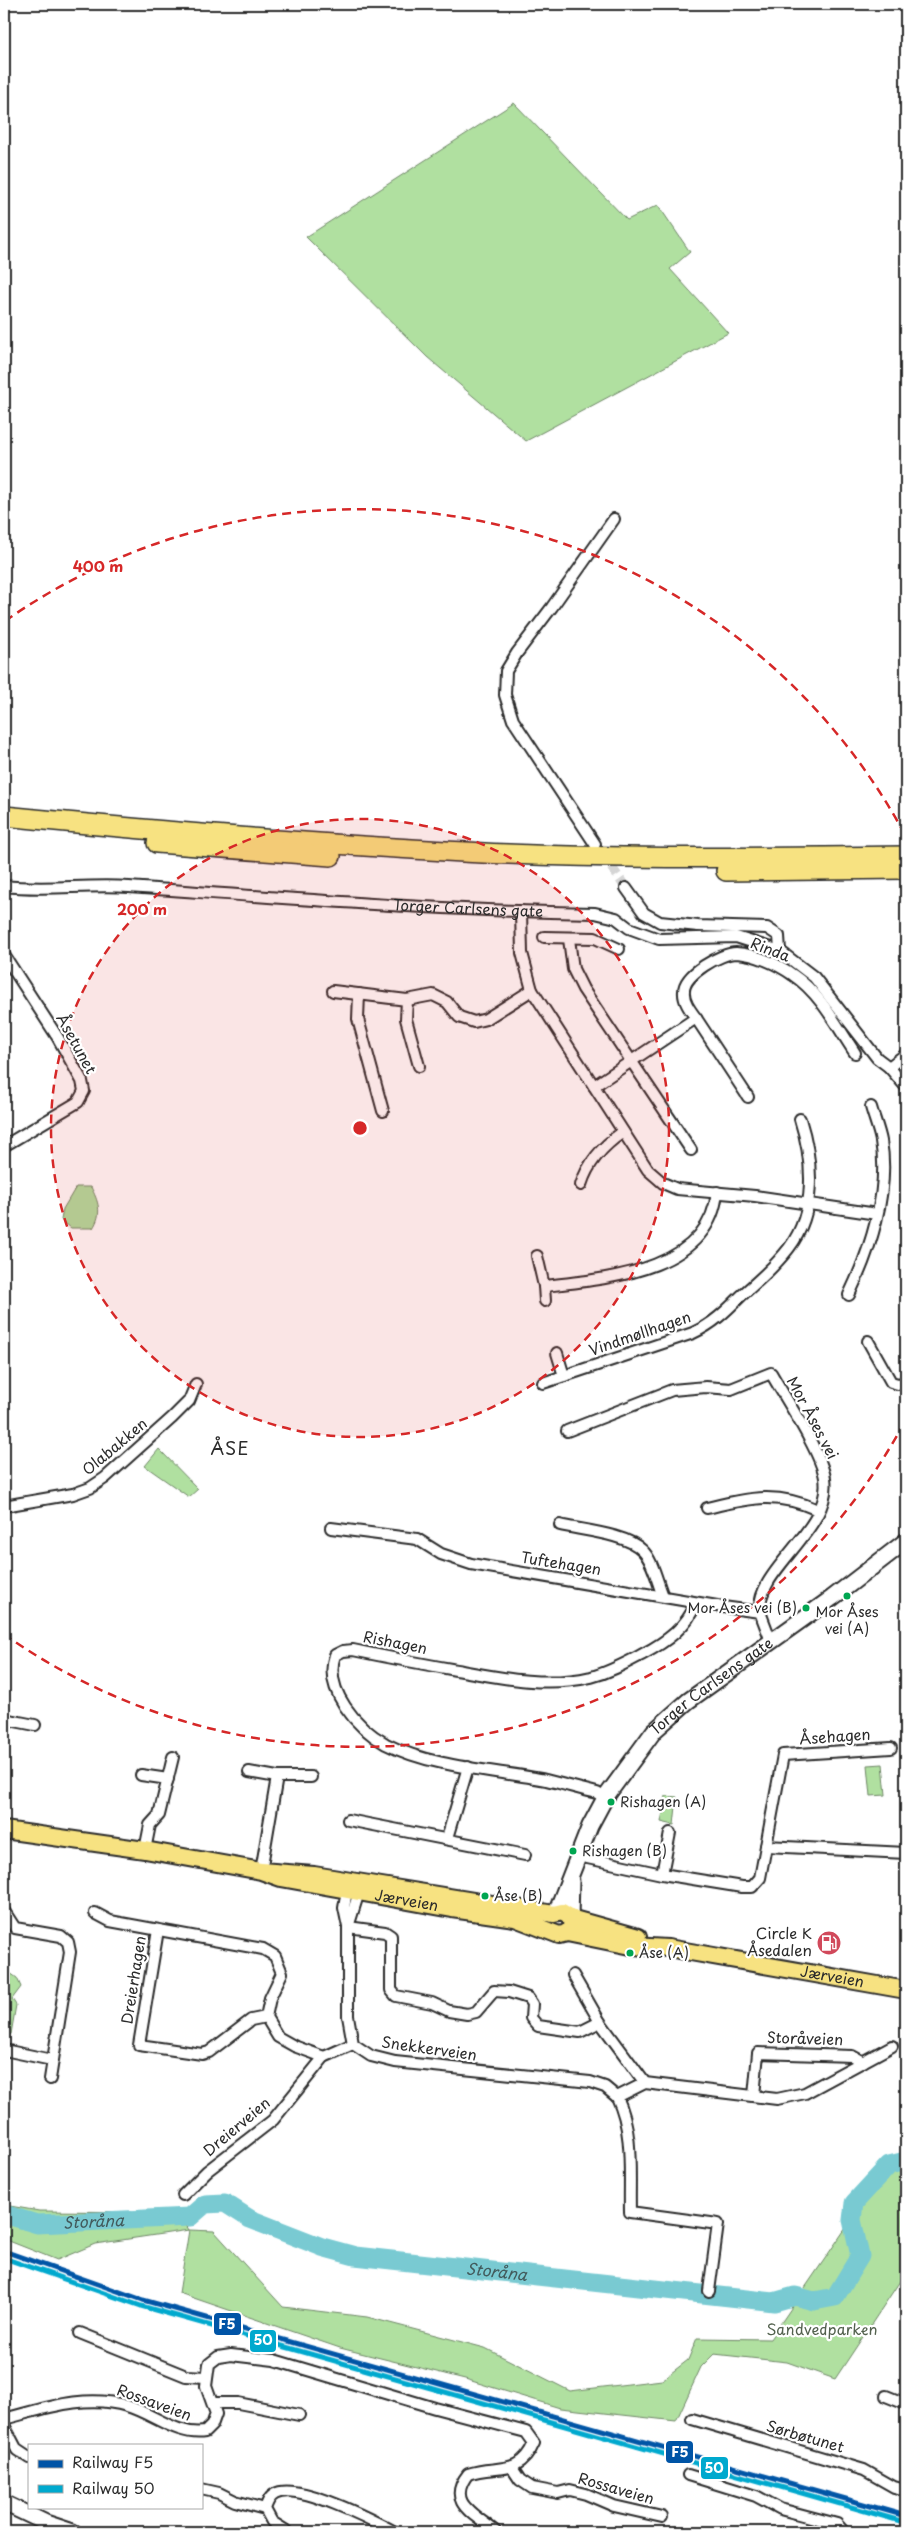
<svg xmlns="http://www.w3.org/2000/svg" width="910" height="2536" viewBox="0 0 910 2536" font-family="'Playpen Sans',sans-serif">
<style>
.green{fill:#b0e0a0;stroke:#6e8666}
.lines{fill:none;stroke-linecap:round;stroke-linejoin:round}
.river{stroke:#79cad2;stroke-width:19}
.street-tunnel{stroke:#d5d5d5;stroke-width:10;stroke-dasharray:10 5;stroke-linecap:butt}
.street-casing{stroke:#2b2b2b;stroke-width:14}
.secondary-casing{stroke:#2b2b2b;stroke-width:19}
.primary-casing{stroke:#2b2b2b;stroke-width:20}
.highway-casing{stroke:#2b2b2b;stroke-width:22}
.street{stroke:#fff;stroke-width:10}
.secondary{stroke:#fff;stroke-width:15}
.primary{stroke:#f7e281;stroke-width:16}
.highway{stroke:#f7e281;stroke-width:19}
.rail-1-casing{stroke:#fff;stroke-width:9}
.rail-2-casing{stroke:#fff;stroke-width:9}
.rail-1{stroke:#0054a6;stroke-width:5}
.rail-2{stroke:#00a9ce;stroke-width:5}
.ring{fill:none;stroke:#d62828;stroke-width:2.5;stroke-dasharray:9 6}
.bus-dot{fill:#00a651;stroke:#fff;stroke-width:2}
.labels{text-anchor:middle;stroke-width:4.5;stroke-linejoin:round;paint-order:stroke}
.bus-label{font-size:14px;fill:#2b2b2b;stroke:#fff;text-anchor:start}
.street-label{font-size:15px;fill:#2b2b2b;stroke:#fff}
.poi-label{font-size:15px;fill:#2b2b2b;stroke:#fff;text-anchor:end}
.park-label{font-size:15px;fill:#53614e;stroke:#fff}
.water-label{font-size:16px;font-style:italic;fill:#425b5d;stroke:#fff}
.quarter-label{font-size:18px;letter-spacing:1px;fill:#2b2b2b;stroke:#fff}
.centre{fill:#d62828;stroke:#fff;stroke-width:2.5}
.ring-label{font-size:15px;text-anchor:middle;font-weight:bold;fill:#d62828;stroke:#fff;stroke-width:4.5;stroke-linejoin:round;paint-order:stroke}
.line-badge{stroke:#fff;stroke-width:2}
.badge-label{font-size:14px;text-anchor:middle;font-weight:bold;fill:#fff}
</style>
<rect width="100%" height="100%" fill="#fff"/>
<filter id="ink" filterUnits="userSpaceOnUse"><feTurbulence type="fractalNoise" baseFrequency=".02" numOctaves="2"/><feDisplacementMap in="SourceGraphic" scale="10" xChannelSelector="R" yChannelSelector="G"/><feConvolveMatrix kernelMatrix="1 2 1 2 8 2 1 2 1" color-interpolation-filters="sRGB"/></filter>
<g filter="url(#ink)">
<g class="green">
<path d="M514,103L627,220L658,205L690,252L670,269L728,333L526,441L427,357L306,237Z"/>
<path d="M76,1187H91C98,1201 103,1213 93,1228H71L61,1220L63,1209Z"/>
<path d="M159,1449L198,1489L189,1497L145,1466Z"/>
<path d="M883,1764L886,1795L871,1796L868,1765Z"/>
<path d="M666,1796L677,1797L674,1825L661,1822Z"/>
<path d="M10,1973L17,1978L21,1987L12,1999L16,2005L11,2034L4,2038V1974Z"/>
<path d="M906,2161V2272L835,2379L787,2362L714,2354L701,2367L676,2421L560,2408L465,2379L340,2348L179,2293L189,2230L95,2244L57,2260L4,2239V2205L39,2211L178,2212L189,2230L214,2231L283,2307L367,2317L485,2348L570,2391L662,2380L688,2360L697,2338L770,2339L889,2165Z"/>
</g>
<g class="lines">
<path class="river" id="s1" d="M4,2214L37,2224L190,2217L205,2204L225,2203L250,2219L322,2247L355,2256L774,2302L795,2296L814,2301L835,2297L860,2256L852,2220L854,2203L889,2165L906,2161"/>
<path class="street-tunnel" d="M603,855L626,888"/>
<defs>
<g id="street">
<path d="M595,844L513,720L505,695L506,671L517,653L552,607L614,519"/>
<path id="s2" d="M4,886C46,891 87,884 129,887C284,898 439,911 595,913L616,918L629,928L659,939L736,937L780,951L814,977L877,1058L889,1067L906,1087"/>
<path d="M626,888L644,913L660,922L698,926L767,928L779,936L780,951"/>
<path d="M521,911L522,953L532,990L648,1170L663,1183L677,1189L755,1196L877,1214"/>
<path d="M544,937L595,938L619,949"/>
<path d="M569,939L573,969L583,989L691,1150"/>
<path d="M4,955L58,1038L82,1081L84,1091L78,1102L4,1146"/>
<path d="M333,991L407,1000L433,995L447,1002L459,1017L474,1022L486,1019L532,990"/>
<path d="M359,994L358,1019L383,1111"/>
<path d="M407,1000L406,1019L419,1066"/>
<path d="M696,1018L748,1097"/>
<path d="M889,1067L906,1054"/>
<path d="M594,1086L696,1018C690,1010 683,1001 684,991C684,974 721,953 736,953C755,954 778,964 793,975C820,993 837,1026 855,1053"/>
<path d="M581,1185C588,1162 604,1145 623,1132"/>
<path d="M537,1256L544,1286C607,1279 710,1271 717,1192"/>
<path d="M544,1286L545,1301"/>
<path d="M849,1295C870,1251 890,1191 881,1141C879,1130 874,1118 871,1107"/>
<path d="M868,1341L891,1382L898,1384L906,1382"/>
<path d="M557,1353L564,1376"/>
<path d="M543,1383L693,1333C713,1324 726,1311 741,1296C758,1281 775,1266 789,1248C817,1211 813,1160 800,1119"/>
<path d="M567,1431L672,1390L706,1387L731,1389L771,1373C785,1398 821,1452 825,1478C833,1529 755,1570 760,1612"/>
<path d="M4,1506L73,1494L90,1488L105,1478L172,1418L189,1401L196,1384"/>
<path d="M707,1508C750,1498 776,1491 818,1510"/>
<path d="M560,1525C581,1530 627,1534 642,1550C653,1560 657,1582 663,1596"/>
<path d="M331,1528L417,1539L441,1554L471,1564L723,1607L760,1612L771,1641"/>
<path d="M4,1719L35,1725"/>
<path d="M249,1772L277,1777H311"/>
<path d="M141,1775L168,1779"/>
<path d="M605,1798L597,1793C580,1789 563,1784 546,1780C495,1770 433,1768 386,1744C357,1728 323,1690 335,1655L343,1651L353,1650C386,1657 418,1663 451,1669C496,1677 545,1688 591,1677C610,1672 626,1663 643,1654C666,1642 687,1627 696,1603"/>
<path d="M348,1820L525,1855"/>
<path d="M447,1838L468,1767"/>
<path d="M766,1846L783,1755L891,1748"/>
<path d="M145,1850L150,1825L159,1815L173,1757"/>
<path d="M578,1856L662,1874L742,1887H752L760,1878L766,1846L906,1853"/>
<path d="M261,1871L277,1777"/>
<path d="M662,1874L670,1833"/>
<path d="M351,1887L347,1890L344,1908L348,1927V2016L353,2044L371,2056L395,2062L590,2082L605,2087L617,2097L645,2083L777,2099L805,2093L892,2046"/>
<path d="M4,1911L15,1928L61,1936L68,1942L70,1952L50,2079"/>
<path d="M95,1913L110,1921L263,1949L275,1956L282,1973L270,1998L266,2017L278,2037L294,2046L324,2057"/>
<path d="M348,1927L359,1892L358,1888"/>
<path d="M348,1927L385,1932L391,1936V1990L396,1996L432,2003L449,2011L467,2014L476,2012L494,1991L509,1992L528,1998L532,2004L531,2018L538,2026L580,2032L600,2022"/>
<path d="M158,1930L139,2045L202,2054L209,2052L251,2020L266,2017"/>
<path d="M573,1975L600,2022L645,2083"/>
<path d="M4,2050L52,2060"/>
<path d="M754,2096L758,2053L852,2056L863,2062"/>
<path d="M617,2097C634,2132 629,2174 630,2212L718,2224L709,2291"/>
<path d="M183,2195L207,2171L273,2120L324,2057L353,2044"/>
<path d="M80,2333L186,2376L206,2377"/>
<path d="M886,2396L906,2404"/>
<path d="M213,2403H238L299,2415"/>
<path d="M4,2419C43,2409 86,2393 127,2406C154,2414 177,2436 205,2432L212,2425L216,2414L206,2386L209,2364L218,2357L231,2355L274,2360L435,2408L526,2432L534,2443C519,2478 496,2464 468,2474C445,2503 475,2514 496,2532"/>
<path d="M692,2419L864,2470L894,2487L906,2490"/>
<path d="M4,2425L17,2450L29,2458"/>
<path d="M512,2468L520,2480L532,2488L558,2493L570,2490L586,2494L614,2506L662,2517"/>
<path d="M688,2475L756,2496L780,2509L837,2524L844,2532"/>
<path d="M201,2489L219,2493L235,2501L265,2509"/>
<path d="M288,2532L272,2522L265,2509C267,2503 269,2497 275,2494C297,2481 374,2521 395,2532"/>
</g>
<g id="secondary">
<path id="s3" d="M556,1913L590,1826L605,1798L654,1731L688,1701L832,1598L906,1541"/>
<path d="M570,1917L571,1881"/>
<path d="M4,2503L46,2523L73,2532"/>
</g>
<g id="primary">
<path id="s4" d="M4,1830L145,1850L261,1871L281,1878L452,1909L515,1918L559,1935L567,1933L572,1926L570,1917L562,1912L554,1914L314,1875L261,1871"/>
<path d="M570,1918L638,1937"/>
<path id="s5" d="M567,1933L631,1946L668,1948L906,1990"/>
</g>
<g id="highway">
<path d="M4,816C145,830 287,842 429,850C588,860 747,858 906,856"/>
<path d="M157,843L331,856"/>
<path d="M726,871L906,869"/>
</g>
</defs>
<use href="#street" class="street-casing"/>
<use href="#secondary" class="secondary-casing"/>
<use href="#primary" class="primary-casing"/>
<use href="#highway" class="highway-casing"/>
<use href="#street" class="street"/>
<use href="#secondary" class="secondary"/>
<use href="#primary" class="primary"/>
<use href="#highway" class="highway"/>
<defs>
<path id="rail-1" d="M4,2251L143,2300L906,2516"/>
<path id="rail-2" d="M4,2258L141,2306L904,2522"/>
</defs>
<use href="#rail-1" class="rail-1-casing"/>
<use href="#rail-2" class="rail-2-casing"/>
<use href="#rail-1" class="rail-1"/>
<use href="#rail-2" class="rail-2"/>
</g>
</g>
<circle cx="360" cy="1128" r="309" fill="#d62828" fill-opacity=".12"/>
<g class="ring">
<circle cx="360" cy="1128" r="309"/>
<path d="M904 1423A619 619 0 0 1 5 1635M5 621A619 619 0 0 1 904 833"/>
</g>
<defs>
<symbol id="fuel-disc" viewBox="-11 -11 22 22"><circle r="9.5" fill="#d1495b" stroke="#fff"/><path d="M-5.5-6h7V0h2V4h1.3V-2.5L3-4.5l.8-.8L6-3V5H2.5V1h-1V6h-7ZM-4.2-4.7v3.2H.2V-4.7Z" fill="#fff"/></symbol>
</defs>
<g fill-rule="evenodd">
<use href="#fuel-disc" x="815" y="1929" width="28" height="28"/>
</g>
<g class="bus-dot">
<circle cx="847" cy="1596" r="4.5"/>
<circle cx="806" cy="1608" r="4.5"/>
<circle cx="611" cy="1802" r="4.5"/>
<circle cx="573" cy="1851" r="4.5"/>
<circle cx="485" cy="1896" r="4.5"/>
<circle cx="630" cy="1953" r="4.5"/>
</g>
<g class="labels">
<g class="bus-label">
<text x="797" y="1613" text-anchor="end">Mor Åses vei (B)</text>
<text x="847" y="1617" text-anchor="middle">Mor Åses<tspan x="847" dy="17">vei (A)</tspan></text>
<text x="620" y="1807">Rishagen (A)</text>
<text x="582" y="1856">Rishagen (B)</text>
<text x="494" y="1901">Åse (B)</text>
<text x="639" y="1958">Åse (A)</text>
</g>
<g class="street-label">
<text dy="5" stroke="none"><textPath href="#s2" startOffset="465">Torger Carlsens gate</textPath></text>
<text transform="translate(770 950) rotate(21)" y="5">Rinda</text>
<text transform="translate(76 1044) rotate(61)" y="5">Åsetunet</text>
<text transform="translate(640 1334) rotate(-19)" y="5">Vindmøllhagen</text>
<text transform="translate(812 1418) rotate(62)" y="5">Mor Åses vei</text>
<text transform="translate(115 1447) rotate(-40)" y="5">Olabakken</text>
<text transform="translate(561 1564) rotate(9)" y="5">Tuftehagen</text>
<text transform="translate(395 1643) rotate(11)" y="5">Rishagen</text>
<text dy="5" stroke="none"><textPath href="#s3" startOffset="281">Torger Carlsens gate</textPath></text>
<text transform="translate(835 1737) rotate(-4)" y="5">Åsehagen</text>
<text dy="5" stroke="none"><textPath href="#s4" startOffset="409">Jærveien</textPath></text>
<text dy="5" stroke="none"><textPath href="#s5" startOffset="269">Jærveien</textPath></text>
<text transform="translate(134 1980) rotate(-81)" y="5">Dreierhagen</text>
<text transform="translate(805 2039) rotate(2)" y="5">Storåveien</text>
<text transform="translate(429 2049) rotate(8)" y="5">Snekkerveien</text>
<text transform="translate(237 2127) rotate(-40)" y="5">Dreierveien</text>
<text transform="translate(154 2403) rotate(20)" y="5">Rossaveien</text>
<text transform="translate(805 2437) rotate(16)" y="5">Sørbøtunet</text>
<text transform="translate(616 2489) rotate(16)" y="5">Rossaveien</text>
</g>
<g class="poi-label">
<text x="812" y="1939">Circle K<tspan x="812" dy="17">Åsedalen</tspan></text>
</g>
<g class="park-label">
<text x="822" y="2335">Sandvedparken</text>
</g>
<g class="water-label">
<text dy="6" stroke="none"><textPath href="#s1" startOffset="91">Storåna</textPath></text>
<text dy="6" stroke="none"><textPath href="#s1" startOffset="511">Storåna</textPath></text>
</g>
<g class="quarter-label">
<text x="230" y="1455">ÅSE</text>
</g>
</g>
<circle cx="360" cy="1128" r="8" class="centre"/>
<g class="ring-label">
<text x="98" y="572">400 m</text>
<text x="142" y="915">200 m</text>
</g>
<g class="line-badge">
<rect x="213" y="2312" width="29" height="24" rx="5" fill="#0054a6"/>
<rect x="249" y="2329" width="28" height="24" rx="5" fill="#00a9ce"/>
<rect x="665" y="2440" width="29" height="24" rx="5" fill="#0054a6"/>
<rect x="700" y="2456" width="29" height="24" rx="5" fill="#00a9ce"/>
</g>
<g class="badge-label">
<text x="227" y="2329">F5</text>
<text x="263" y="2345">50</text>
<text x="680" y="2457">F5</text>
<text x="714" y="2473">50</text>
</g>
<rect width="910" height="2536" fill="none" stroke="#fff" stroke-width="20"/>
<rect x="10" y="10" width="890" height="2516" fill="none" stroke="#2b2b2b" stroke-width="2" filter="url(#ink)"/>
<rect x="28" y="2444" width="175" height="65" fill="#ffffff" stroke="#aaaaaa"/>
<rect x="38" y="2460" width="25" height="8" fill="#0054a6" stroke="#aaaaaa"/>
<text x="72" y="2468" font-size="15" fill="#2b2b2b">Railway F5</text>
<rect x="38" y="2485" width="25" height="8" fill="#00a9ce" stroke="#aaaaaa"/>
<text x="72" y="2494" font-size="15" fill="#2b2b2b">Railway 50</text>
</svg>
